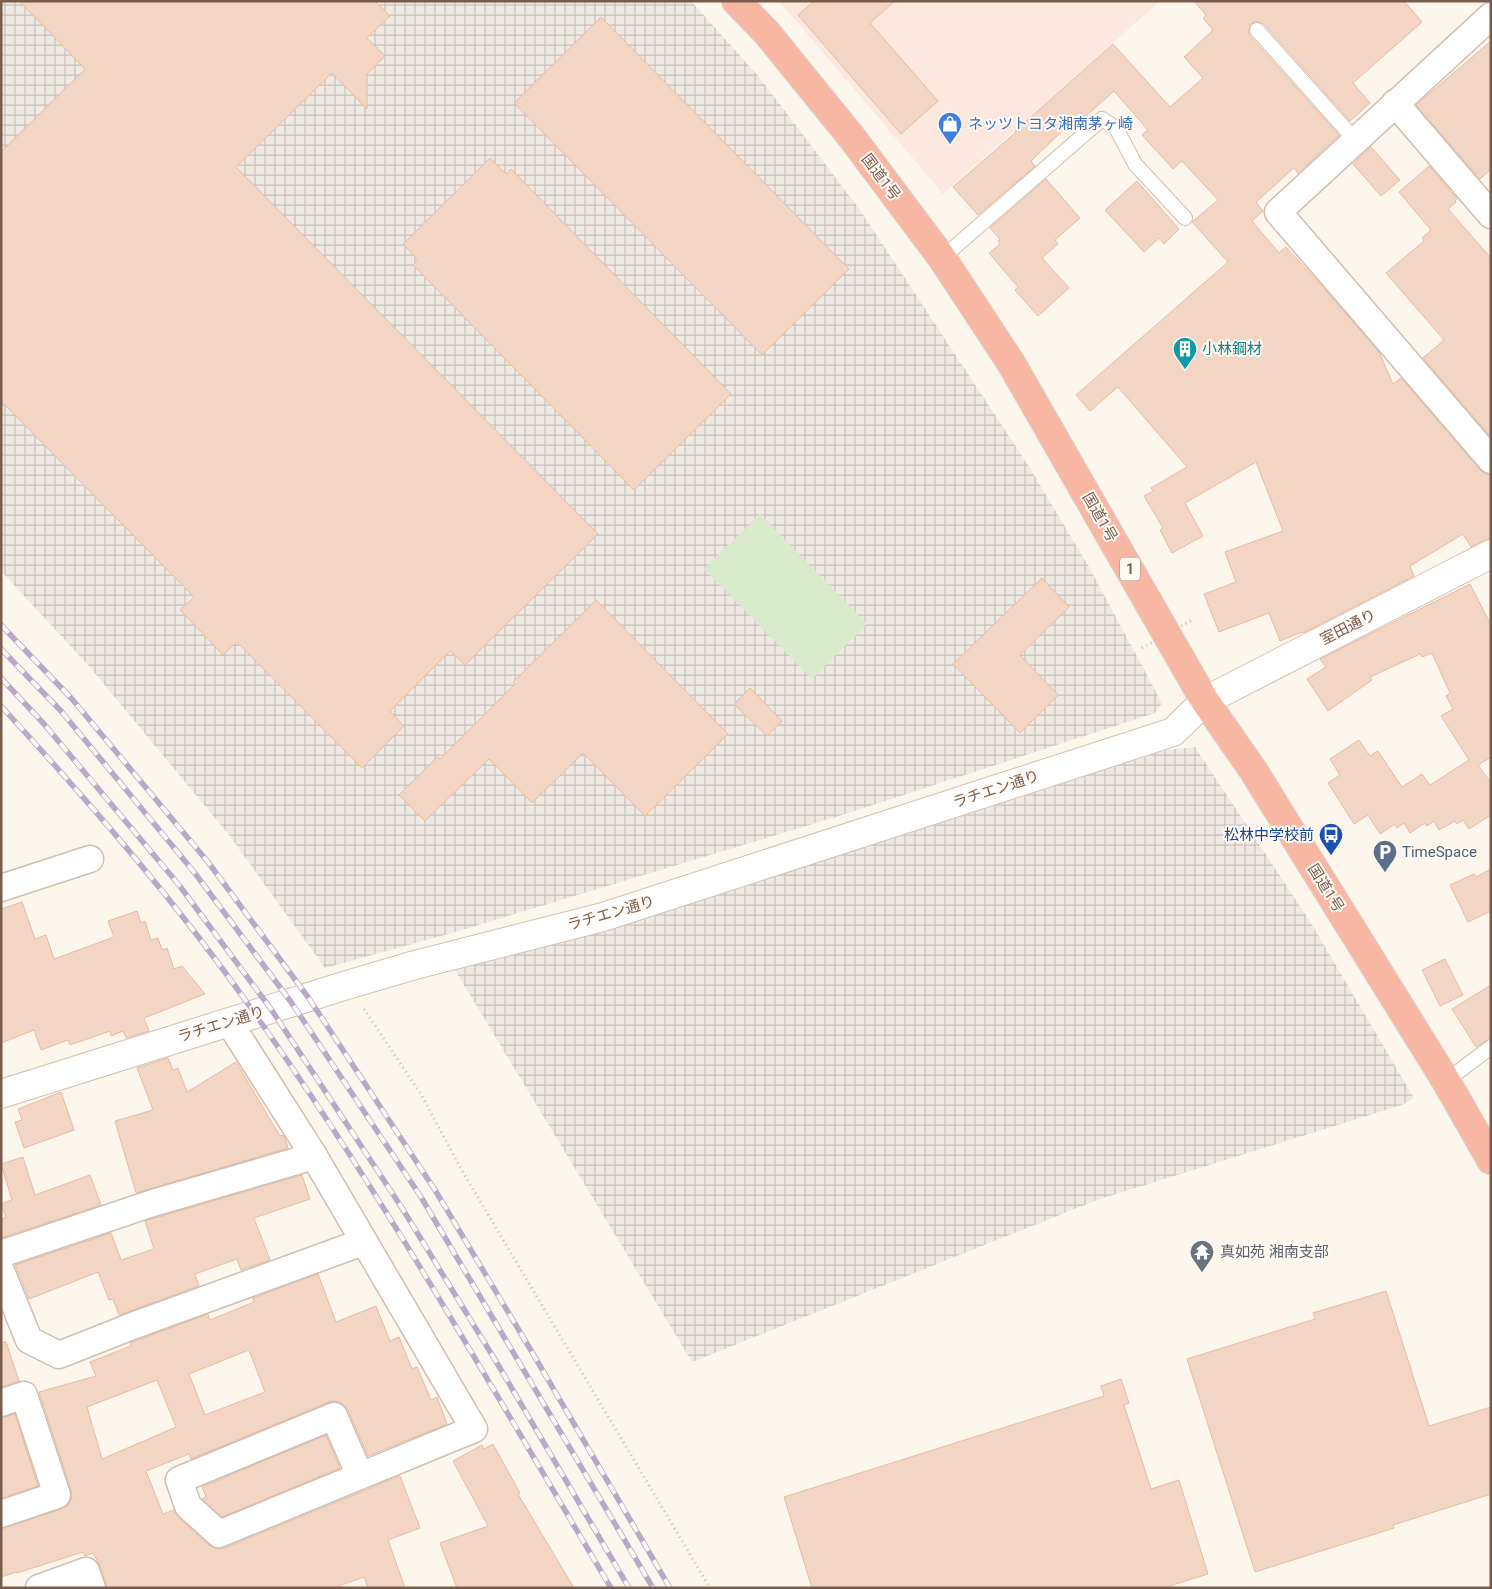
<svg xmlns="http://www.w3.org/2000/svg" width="1492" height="1589" viewBox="0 0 1492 1589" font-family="Roboto,'Noto Sans JP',sans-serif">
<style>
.commercial{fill:#fde8e0}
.industrial{fill:url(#industrial-grid)}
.pitch{fill:#d8ecc9}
.building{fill:#f3d5c3;stroke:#e6bba3;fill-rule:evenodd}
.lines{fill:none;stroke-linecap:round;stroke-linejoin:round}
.lane-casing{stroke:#d1beb0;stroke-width:16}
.street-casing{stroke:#d1beb0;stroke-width:29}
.secondary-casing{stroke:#d6c0b0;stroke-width:30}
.highway-casing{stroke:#dad1cd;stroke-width:30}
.path{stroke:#d9b8a5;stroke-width:3;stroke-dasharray:1 4;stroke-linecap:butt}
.lane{stroke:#fff;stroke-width:14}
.street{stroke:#fff;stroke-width:26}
.secondary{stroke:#fff;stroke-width:28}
.highway{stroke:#f7b7a3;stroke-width:28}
.rail-casing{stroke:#b9a8c9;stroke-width:5.5}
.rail{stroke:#fffaf3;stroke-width:4;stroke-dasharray:11;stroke-linecap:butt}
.path-bridge{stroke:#d9b8a5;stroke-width:3;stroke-dasharray:1 4;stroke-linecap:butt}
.labels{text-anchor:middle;stroke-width:4;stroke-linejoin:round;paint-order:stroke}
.shield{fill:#fffaf3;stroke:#a28b7f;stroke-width:1}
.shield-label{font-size:14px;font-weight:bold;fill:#7a5c4d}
.shop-label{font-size:15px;fill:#366cbe;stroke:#fffaf3;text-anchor:start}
.street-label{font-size:15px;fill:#7a5c4d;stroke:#fffaf3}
.culture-label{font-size:15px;fill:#0d838f;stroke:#fffaf3;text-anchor:start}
.transit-label{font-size:15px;fill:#164399;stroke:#fffaf3;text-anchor:end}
.service-label{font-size:15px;fill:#4e5e75;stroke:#fffaf3;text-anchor:start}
.worship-label{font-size:15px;fill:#5b616d;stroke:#fffaf3;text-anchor:start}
</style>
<defs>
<pattern id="industrial-grid" width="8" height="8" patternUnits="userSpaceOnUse" patternTransform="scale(1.25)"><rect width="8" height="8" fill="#efe9e4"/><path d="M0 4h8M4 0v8" fill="none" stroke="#c7c0bb"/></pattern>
</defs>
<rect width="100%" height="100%" fill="#fdf6ec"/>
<path class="commercial" d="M778,1H1160L943,194L793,17Z"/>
<g class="industrial">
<path d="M1,1H691L760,78L860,210L1028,465L1089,567L1162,703L1155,713L836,817L452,933L325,968L229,835L88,665L1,571Z"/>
<path d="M1195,747L1311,923L1414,1098L1402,1105L1097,1200L692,1362L455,970L1167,750Z"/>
</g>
<path class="pitch" d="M760,514L867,624L812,679L704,569Z"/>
<g class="building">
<path d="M19,1H375L390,16L367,38L385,56L367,74V109L332,73L236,167L598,534L465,665L450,651L390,711L404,726L362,768L237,642L223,655L180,610L194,597L1,401V152L85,69Z"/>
<path d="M814,1H895L870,23L938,101L901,134L798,15Z"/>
<path d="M1194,1H1404L1422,22L1353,83L1370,103L1350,121L1264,24L1256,21L1251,24L1248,31L1250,36L1339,135L1298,173L1294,168L1256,202L1263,211L1252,221L1279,253L1286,247L1320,284L1379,352L1393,384L1401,378L1480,470L1486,474L1491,475V537L1471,547L1463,534L1410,566L1414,576L1303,633L1302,632L1280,641L1269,613L1219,632L1204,594L1236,582L1225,552L1283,531L1256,462L1185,503L1203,536L1172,553L1160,530L1163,528L1144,496L1153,491L1151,488L1187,467L1118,387L1090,411L1076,395L1228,262L1192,222L1218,200L1182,161L1173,169L1142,135L1148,130L1114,91L1085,117L1081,113L1031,161L1035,166L978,215L953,187L1016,132L1015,131L1113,44L1170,107L1203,78L1184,57L1213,30L1203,18L1206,15Z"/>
<path d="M601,17L849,269L762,355L514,103Z"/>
<path d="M1491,41V169L1480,179L1416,105Z"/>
<path d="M1371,147L1400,180L1381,196L1353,164Z"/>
<path d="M490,158L506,174L511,169L731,394L634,490L413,265L418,260L403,244Z"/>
<path d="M1429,166L1457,199L1455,201L1456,202L1448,209L1491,258V437L1423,358L1444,340L1386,273L1424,241L1422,238L1431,230L1399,192Z"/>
<path d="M1046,179L1080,218L1055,240L1058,244L1042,258L1069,288L1038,316L1015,290L1018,287L989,253L1000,244L998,241L1000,239L990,228Z"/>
<path d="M1137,181L1179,229L1164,244L1159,238L1144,252L1105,210Z"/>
<path d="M1042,578L1069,607L1020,655L1058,695L1020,733L953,664Z"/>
<path d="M1470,584L1491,625V757L1478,765L1491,783V815L1469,829L1463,820L1457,824L1455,821L1439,830L1434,821L1427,826L1425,823L1410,833L1404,823L1397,828L1395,824L1380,834L1368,815L1354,824L1328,783L1340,775L1330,759L1359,740L1370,756L1378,751L1402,787L1422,774L1430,785L1469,760L1441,716L1453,709L1446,696L1450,693L1432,653L1422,657L1420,654L1370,677L1372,680L1328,711L1307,679L1326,667L1320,659Z"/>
<path d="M596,600L728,734L645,816L583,753L532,803L489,759L425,821L399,795L437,757L440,759L515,684L513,682Z"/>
<path d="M750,688L782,721L767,736L734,704Z"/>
<path d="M1491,869V911L1468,922L1450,885L1474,874L1476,877Z"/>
<path d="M22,902L35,939L46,935L54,959L114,937L108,921L137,911L141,923L145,921L151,940L158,938L162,950L167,948L174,969L182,966L205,994L144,1018L149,1031L126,1038L123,1031L111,1036L110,1031L70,1045L68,1040L41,1050L34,1030L1,1043V909Z"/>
<path d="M1445,959L1463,995L1440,1006L1422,970Z"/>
<path d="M1491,985V1038L1476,1047L1452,1009Z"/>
<path d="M168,1058L173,1070L178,1068L187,1092L236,1062L280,1136L283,1135L285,1138L288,1148L136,1193L115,1121L153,1110L137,1068Z"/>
<path d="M61,1092L74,1130L24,1148L15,1122L22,1120L18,1109Z"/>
<path d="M23,1157L35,1195L90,1175L101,1205L1,1238V1219L6,1217L1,1204L12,1200L1,1164Z"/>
<path d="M302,1175L310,1199L254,1218L270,1260L241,1270L237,1259L195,1274L199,1286L119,1315L113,1299L109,1300L98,1272L29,1299L15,1265L111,1233L121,1260L154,1249L145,1221Z"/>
<path d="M318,1274L336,1322L376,1306L390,1341L399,1337L412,1369L417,1367L431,1400L437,1397L447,1424L368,1456L348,1410L343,1404L336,1401L329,1402L191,1459L189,1454L146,1471L163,1514L173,1510L178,1517L209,1545L217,1549L225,1548L400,1476L420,1528L388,1540L405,1588H368L364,1577L333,1588H107L100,1566L93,1553L85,1556L83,1552L17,1573L16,1572L1,1577V1529L62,1509L68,1505L72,1498L71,1490L39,1392L96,1376L90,1362L131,1346L130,1343L208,1314L210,1320L254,1302L253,1298ZM249,1350L265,1392L205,1415L189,1374ZM157,1380L176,1427L102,1459L87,1407Z"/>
<path d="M1386,1291L1429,1426L1491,1407V1494L1393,1525L1394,1528L1255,1572L1187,1359L1315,1319L1313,1313Z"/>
<path d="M1,1342H6L19,1381L1,1387Z"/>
<path d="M1121,1379L1129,1403L1124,1405L1151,1489L1179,1480L1208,1574L1163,1588H812L784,1497L1104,1396L1101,1386Z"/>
<path d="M15,1414L38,1486L1,1498V1418Z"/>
<path d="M326,1435L340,1468L222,1517L202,1499L206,1497L202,1487Z"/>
<path d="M493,1444L520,1493L518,1494L574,1588H457L440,1543L488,1526L453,1461L482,1445L484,1449Z"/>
</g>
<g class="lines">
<defs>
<g id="lane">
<path d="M1257,30L1355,140"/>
<path d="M942,258L1102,119L1116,128L1135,164L1185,218"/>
<path d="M1446,1081L1491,1047"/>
</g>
<g id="street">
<path d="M1491,16L1278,212L1491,460"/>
<path d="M1395,103L1491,215"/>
<path d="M1,888L90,859"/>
<path d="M229,1022L314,1156L474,1429L219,1534L188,1506L179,1480L334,1416L360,1476"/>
<path d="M1,1254L153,1203L314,1156"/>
<path d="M1,1271L29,1340L59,1355L135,1325L363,1242"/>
<path d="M1,1403L24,1395L57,1495L1,1514"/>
<path d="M39,1588L86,1571L92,1588"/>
</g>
<path id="secondary" d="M1,1094L347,985L415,965L603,917L1173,732L1205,701L1491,554"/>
<path id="highway" d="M736,1L767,33L853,139L942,258L1011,363L1205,701L1253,770L1446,1081L1491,1160"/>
</defs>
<use href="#lane" class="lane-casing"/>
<use href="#street" class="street-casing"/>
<use href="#secondary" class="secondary-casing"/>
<use href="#highway" class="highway-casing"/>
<path class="path" d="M364,1009L422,1096L461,1169L710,1588"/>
<use href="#lane" class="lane"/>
<use href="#street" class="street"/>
<use href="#secondary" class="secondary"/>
<use href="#highway" class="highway"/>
<defs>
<g id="rail">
<path d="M1,625L72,699L208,862L308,997L435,1190L529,1347L670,1588"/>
<path d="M1,649L61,711L194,872L291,1002L421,1197L653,1588"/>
<path d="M1,678L44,724L179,885L271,1009L402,1208L497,1363L629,1588"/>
<path d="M1,706C91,804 179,905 255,1014C385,1198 496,1395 611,1588"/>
</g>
</defs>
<use href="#rail" class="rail-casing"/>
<use href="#rail" class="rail"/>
<path class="path-bridge" d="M1142,648L1192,620"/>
</g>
<defs>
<symbol id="shop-pin" viewBox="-11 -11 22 30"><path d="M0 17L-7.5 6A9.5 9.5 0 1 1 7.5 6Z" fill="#3f7fe0" stroke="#fffaf3"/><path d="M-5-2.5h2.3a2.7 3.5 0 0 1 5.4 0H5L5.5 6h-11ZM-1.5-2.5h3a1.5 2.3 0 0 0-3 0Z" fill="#fff"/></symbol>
<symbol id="building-pin" viewBox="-11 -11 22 30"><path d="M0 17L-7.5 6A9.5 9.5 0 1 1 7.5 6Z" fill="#0f9aa8" stroke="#fffaf3"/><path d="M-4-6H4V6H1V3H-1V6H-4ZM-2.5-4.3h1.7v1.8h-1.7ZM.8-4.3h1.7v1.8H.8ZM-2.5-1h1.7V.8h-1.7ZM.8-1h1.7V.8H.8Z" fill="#fff"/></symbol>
<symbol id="bus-pin" viewBox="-11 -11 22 30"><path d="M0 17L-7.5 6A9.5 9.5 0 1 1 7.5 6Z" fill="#1a4fb4" stroke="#fffaf3"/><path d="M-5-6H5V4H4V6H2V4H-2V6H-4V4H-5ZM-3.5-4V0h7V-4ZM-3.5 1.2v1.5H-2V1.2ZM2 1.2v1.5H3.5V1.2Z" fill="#fff"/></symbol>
<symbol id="parking-pin" viewBox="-11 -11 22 30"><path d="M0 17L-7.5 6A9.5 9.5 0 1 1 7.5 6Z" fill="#5c6f8a" stroke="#fffaf3"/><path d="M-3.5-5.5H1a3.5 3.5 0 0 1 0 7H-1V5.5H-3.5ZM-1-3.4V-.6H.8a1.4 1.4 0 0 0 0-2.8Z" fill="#fff"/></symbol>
<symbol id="temple-pin" viewBox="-11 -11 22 30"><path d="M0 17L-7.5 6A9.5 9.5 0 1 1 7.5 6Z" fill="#6b7280" stroke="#fffaf3"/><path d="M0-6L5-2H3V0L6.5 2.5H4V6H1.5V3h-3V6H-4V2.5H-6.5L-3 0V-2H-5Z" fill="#fff"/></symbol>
</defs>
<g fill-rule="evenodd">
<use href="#shop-pin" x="936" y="110" width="28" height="38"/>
<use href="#building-pin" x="1171" y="335" width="28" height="38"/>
<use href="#bus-pin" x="1317" y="821" width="28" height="38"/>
<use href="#parking-pin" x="1371" y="838" width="28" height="38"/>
<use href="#temple-pin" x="1188" y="1238" width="28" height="38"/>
</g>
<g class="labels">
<rect class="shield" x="1120" y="557.5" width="20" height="23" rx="4"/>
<g class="shield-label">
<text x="1130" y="574">1</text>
</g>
<g class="shop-label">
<text x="968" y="129">ネッツトヨタ湘南茅ヶ崎</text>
</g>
<g class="street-label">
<text transform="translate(881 177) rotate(53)" y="5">国道1号</text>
<text transform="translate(1100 517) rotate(60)" y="5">国道1号</text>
<text transform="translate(1348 627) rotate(-27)" y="5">室田通り</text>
<text transform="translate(996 789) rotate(-18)" y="5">ラチエン通り</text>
<text transform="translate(1326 888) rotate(58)" y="5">国道1号</text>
<text transform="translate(611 913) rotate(-16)" y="5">ラチエン通り</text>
<text transform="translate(221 1024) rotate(-17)" y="5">ラチエン通り</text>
</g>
<g class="culture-label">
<text x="1202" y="354">小林鋼材</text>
</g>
<g class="transit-label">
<text x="1314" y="840">松林中学校前</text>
</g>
<g class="service-label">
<text x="1402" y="857">TimeSpace</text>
</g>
<g class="worship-label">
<text x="1220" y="1257">真如苑 湘南支部</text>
</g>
</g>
<rect width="1492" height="1589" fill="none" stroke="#7a5c4d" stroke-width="5"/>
</svg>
